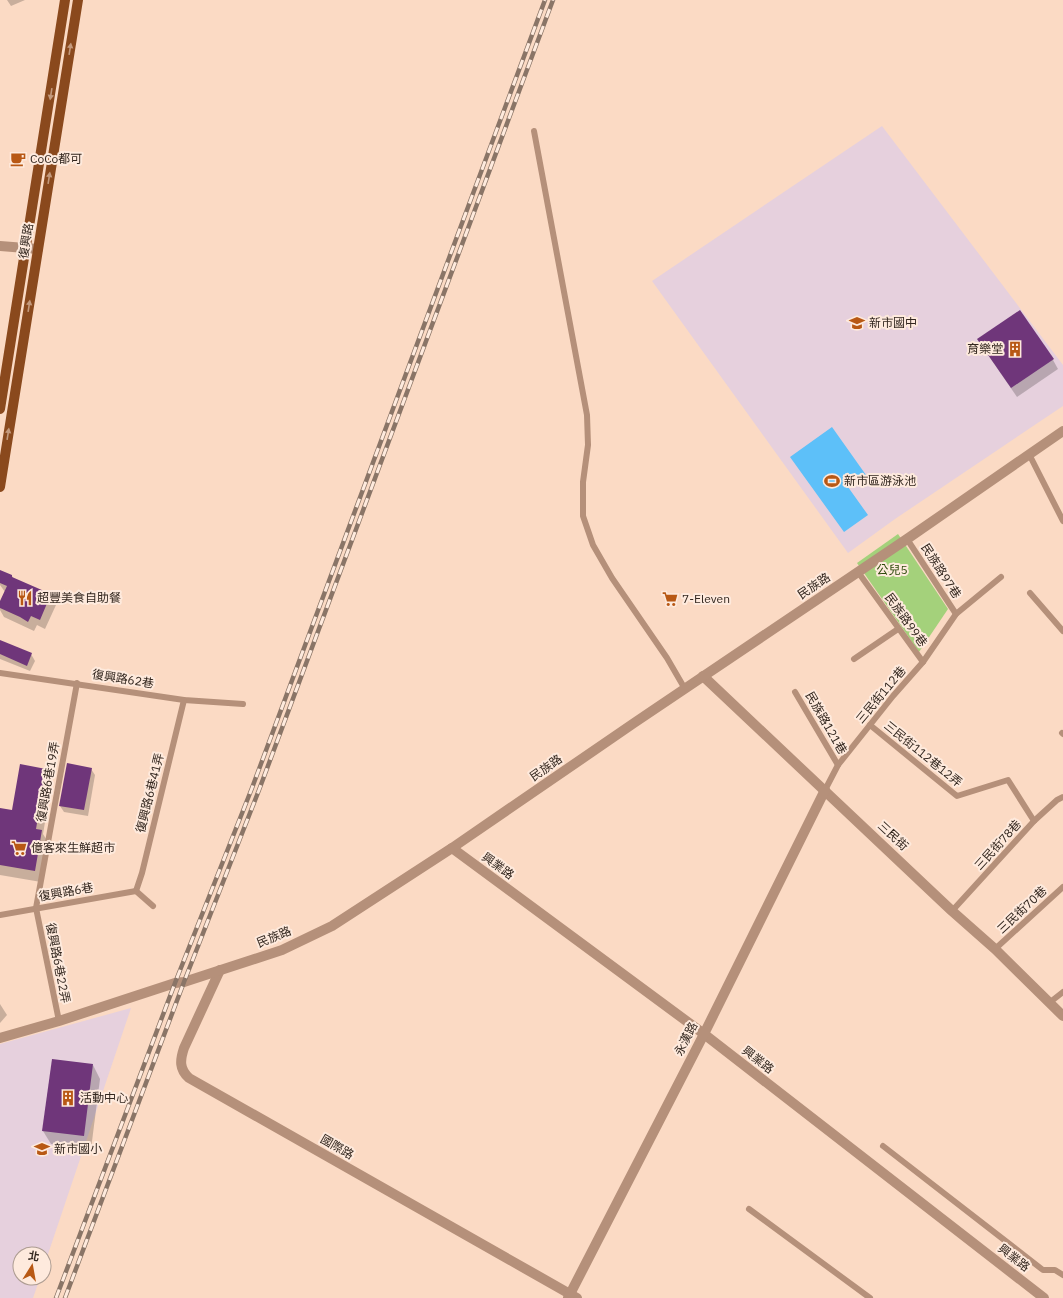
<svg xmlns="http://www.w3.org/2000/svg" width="1063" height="1298" viewBox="0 0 1063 1298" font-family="'IBM Plex Sans','Noto Sans TC',sans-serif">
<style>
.education{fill:#e6d0dd}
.green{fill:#a4d17b}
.water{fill:#5dc0f9}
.shadow{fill:#0003}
.building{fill:#6f367a}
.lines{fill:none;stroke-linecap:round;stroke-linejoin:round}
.service{stroke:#b5907a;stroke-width:6}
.minor{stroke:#b5907a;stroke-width:10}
.tertiary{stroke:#b5907a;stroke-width:10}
.primary{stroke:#8a491d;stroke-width:10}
.rail-casing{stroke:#8a7567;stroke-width:4.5}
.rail{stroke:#feeadd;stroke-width:3;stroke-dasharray:9;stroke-linecap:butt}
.oneway{fill:#c49a7d}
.labels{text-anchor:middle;stroke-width:4;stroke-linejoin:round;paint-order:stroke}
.poi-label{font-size:12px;fill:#33271f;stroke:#feeadd;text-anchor:start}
.street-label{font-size:12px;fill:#33271f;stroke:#feeadd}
.park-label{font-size:12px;fill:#2d490b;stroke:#feeadd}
</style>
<rect width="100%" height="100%" fill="#fbdac4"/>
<g class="education">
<path d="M882,126L1063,365V406L895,519L848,553L652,281Z"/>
<path d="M131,1008L44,1266V1254H20V1278H40L33,1298H0V1044Z"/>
</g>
<path class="green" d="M898,534L948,609L919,652L857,563Z"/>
<path class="water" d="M832,427L866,475L848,487L868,515L844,532L790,457Z"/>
<g class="shadow">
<path d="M7,0H25L11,6Z"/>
<path d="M984,349L1053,360L1058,369L1017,397Z"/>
<path d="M0,576H12L14,579L50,595L56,605L45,629L37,625L34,631L4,617L0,610V603L5,592L0,585Z"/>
<path d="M0,641L31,654L35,661L30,671L0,659Z"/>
<path d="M91,769L95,775L88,816L64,812L60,806Z"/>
<path d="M45,770L52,781L43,834L48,842L41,882L0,875V809L13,811Z"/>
<path d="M0,1004L7,1015L0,1023Z"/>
<path d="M93,1065L100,1079L91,1149L51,1144L43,1131Z"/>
</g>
<g class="building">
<path d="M1020,310L1054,359L1011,388L977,339Z"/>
<path d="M0,570L12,575V577L51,594L40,620L31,616L28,622L20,617L0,608V601L7,586L0,583Z"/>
<path d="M0,640L32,653L27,666L0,654Z"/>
<path d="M67,763L92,768L84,810L59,806Z"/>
<path d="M20,764L46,769L36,829L42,830L35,871L0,865V808L12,810Z"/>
<path d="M52,1059L93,1064L84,1136L42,1131Z"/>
</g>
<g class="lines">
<g class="service">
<path d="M534,131L587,415L588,445L583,482V516L593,545L612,578L667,658L685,689"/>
<path d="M1029,454L1063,521"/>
<path d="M907,539L956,614"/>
<path d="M858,572L923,662"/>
<path d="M1030,593L1063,631"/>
<path d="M854,659L898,629"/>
<path d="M0,673L184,700L243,704"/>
<path d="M795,692L838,765"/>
<path d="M870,725L957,796L1008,780L1034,821"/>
<path d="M1062,733L1063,734"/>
<path d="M825,790L838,765L893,696L923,662L956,614L1001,577"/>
<path d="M136,891L142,873L184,700"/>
<path d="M136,891L153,906"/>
<path d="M952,911L1034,821L1057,800L1063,797"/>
<path d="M0,915L136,891"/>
<path d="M995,949L1063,887"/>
<path d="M1049,1003L1063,992"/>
<path d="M59,1021L36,908L77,683"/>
<path d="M883,1146L1043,1270H1055L1063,1275"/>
<path d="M749,1209L870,1298"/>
</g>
<g class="minor">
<path d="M0,246L38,249"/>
<path d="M703,676L952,911L995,949L1063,1016"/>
<path d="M452,848L704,1034L1044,1298"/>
<path d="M220,970L184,1048C180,1060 179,1069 189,1078L577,1298"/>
<path d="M568,1298L704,1034L825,790"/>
</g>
<path class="tertiary" d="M0,1038L59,1021L175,983L184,982L282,950L332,926L452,848L634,723L907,539L1063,431"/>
<g class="primary">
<path d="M0,409L65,0"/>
<path d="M0,487L78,0"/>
</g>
<defs>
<g id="rail">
<path d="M56,1298L175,983L252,788L545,0"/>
<path d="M65,1298L184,982L259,790L553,0"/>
</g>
</defs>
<use href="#rail" class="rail-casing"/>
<use href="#rail" class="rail"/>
</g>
<defs><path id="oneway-solid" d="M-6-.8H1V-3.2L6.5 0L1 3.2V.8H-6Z"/></defs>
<g class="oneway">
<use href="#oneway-solid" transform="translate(70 49) rotate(-81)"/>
<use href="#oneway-solid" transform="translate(51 94) rotate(99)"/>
<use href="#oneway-solid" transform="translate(49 178) rotate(-81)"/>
<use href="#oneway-solid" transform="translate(29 306) rotate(-81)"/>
<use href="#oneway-solid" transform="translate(8 434) rotate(-81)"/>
</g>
<defs>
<symbol id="cafe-bare" viewBox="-9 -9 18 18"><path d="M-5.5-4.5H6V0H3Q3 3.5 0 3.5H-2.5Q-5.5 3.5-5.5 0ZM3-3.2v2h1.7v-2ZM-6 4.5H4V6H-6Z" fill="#b85814" stroke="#feeadd" stroke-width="2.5" paint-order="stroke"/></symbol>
<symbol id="school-bare" viewBox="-9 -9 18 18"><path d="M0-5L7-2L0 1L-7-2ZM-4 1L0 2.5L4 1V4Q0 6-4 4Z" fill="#b85814" stroke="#feeadd" stroke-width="2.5" paint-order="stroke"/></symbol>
<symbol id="building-bare" viewBox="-9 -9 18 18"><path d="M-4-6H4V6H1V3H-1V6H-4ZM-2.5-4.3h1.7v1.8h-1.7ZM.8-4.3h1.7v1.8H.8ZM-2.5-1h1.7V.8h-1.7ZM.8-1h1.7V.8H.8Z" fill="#b85814" stroke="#feeadd" stroke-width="2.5" paint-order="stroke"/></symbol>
<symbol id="stadium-bare" viewBox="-9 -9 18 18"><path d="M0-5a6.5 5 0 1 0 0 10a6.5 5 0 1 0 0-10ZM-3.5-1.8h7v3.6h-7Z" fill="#b85814" stroke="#feeadd" stroke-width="2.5" paint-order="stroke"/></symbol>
<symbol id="restaurant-bare" viewBox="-9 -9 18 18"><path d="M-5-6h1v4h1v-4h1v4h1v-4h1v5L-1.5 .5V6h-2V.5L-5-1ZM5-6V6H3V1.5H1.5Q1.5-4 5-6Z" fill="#b85814" stroke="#feeadd" stroke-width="2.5" paint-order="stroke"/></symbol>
<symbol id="supermarket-bare" viewBox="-9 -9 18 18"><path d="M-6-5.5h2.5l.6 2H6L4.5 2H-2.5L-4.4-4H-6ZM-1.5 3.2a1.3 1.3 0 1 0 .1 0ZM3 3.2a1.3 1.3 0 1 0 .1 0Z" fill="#b85814" stroke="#feeadd" stroke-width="2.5" paint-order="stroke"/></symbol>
</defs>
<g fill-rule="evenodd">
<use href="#cafe-bare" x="7" y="148" width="22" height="22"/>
<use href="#school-bare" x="846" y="312" width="22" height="22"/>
<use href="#building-bare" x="1004" y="338" width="22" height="22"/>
<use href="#stadium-bare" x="821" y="470" width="22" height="22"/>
<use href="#restaurant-bare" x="14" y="587" width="22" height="22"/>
<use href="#supermarket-bare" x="659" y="588" width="22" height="22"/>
<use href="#supermarket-bare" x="8" y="837" width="22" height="22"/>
<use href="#building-bare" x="57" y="1087" width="22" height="22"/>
<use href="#school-bare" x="31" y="1138" width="22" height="22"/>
</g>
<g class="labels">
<g class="poi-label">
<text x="30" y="163">CoCo都可</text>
<text x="869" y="327">新市國中</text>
<text x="1003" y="353" text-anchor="end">育樂堂</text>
<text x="844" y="485">新市區游泳池</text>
<text x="37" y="602">超豐美食自助餐</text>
<text x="682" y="603">7-Eleven</text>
<text x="31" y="852">億客來生鮮超市</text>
<text x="80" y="1102">活動中心</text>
<text x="54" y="1153">新市國小</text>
</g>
<g class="street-label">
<text transform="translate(26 241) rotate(-81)" y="4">復興路</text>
<text transform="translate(941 571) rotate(57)" y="4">民族路97巷</text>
<text transform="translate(814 586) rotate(-34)" y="4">民族路</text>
<text transform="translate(906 620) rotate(54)" y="4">民族路99巷</text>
<text transform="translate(123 679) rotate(9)" y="4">復興路62巷</text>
<text transform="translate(881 695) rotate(-50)" y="4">三民街112巷</text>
<text transform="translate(826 723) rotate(60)" y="4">民族路121巷</text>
<text transform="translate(923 754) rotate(39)" y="4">三民街112巷12弄</text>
<text transform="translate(546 768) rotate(-35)" y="4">民族路</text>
<text transform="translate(48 782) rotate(-80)" y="4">復興路6巷19弄</text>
<text transform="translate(150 793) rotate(-76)" y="4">復興路6巷41弄</text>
<text transform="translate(893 836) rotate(43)" y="4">三民街</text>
<text transform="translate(998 845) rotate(-48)" y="4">三民街78巷</text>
<text transform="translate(498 866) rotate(36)" y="4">興業路</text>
<text transform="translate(66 892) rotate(-10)" y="4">復興路6巷</text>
<text transform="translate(1022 910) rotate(-43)" y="4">三民街70巷</text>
<text transform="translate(274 937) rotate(-22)" y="4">民族路</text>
<text transform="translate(58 963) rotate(79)" y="4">復興路6巷22弄</text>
<text transform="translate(686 1039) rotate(-63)" y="4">永漢路</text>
<text transform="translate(758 1060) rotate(38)" y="4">興業路</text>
<text transform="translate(337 1147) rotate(30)" y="4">國際路</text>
<text transform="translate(1014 1258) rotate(38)" y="4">興業路</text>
</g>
<g class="park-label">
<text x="892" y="574">公兒5</text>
</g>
</g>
<g transform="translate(32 1266) rotate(11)"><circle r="19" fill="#feeadd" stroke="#ad9c91"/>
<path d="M0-3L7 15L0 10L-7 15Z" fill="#b85814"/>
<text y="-6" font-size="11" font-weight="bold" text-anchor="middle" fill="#33271f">北</text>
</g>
</svg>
